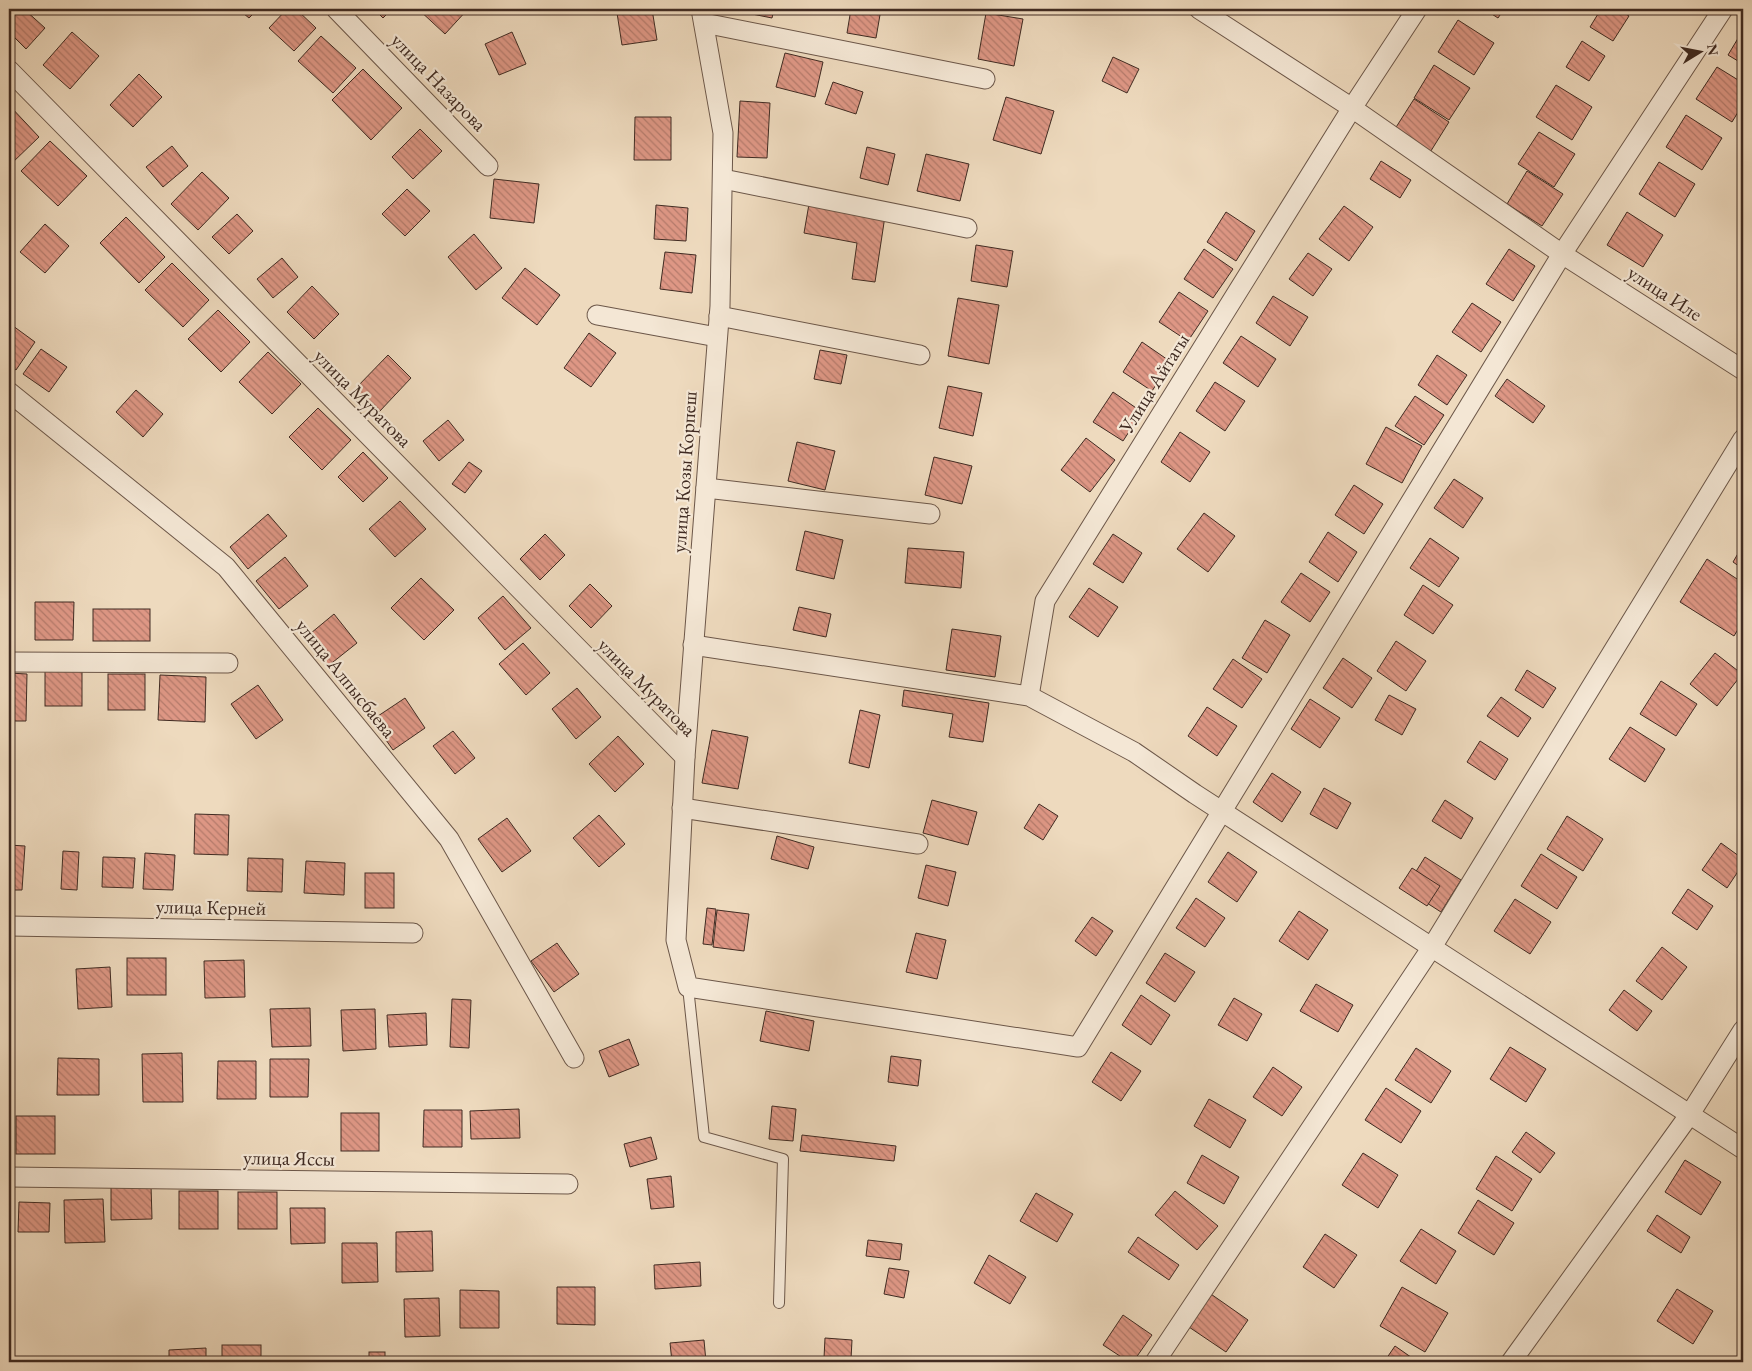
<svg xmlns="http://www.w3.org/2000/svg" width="1752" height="1371" viewBox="0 0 1752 1371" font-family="'EB Garamond',serif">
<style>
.building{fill:url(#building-back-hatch);stroke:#402b22}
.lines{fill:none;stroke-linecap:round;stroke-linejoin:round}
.service-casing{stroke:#6c5749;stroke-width:12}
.minor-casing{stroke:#6c5749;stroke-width:21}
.service{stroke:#f4e7d5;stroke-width:10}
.minor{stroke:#f4e7d5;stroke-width:19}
.labels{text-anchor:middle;stroke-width:4.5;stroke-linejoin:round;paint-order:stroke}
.street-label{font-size:20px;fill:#402b22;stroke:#f4e7d5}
</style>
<defs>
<pattern id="building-back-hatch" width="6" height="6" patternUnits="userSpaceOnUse" patternTransform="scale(1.25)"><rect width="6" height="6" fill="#de9785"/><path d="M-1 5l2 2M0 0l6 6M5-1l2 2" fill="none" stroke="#b57b6c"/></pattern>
</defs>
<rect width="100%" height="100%" fill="#eedabe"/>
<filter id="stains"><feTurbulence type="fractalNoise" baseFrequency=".004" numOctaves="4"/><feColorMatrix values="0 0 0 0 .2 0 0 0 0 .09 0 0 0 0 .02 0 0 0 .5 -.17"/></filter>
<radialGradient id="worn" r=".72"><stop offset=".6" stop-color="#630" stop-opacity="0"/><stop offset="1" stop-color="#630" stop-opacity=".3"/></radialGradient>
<g class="building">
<path d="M19,9H24L45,28L26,49L9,32V20Z"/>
<path d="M238,9H258L249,18Z"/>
<path d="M287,9H296L316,28L294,51L269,28Z"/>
<path d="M374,9H392L383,18Z"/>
<path d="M418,9H468L445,34Z"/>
<path d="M652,9L657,40L622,45L617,13Z"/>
<path d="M743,9H774L772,18L742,12Z"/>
<path d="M851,9H881L876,38L847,33Z"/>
<path d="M1484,9H1504L1498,18Z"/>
<path d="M1601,9H1618L1629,16L1613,41L1590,27Z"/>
<path d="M986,13L1023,19L1014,66L978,59Z"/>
<path d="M1458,20L1494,43L1474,75L1438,52Z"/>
<path d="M1743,30V64L1728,55Z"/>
<path d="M72,32L99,56L70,89L43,65Z"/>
<path d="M512,32L526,64L499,75L485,44Z"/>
<path d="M321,36L356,68L333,93L298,61Z"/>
<path d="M1582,41L1605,56L1589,81L1566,67Z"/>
<path d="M785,53L823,62L815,97L776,87Z"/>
<path d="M1113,57L1139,69L1127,93L1102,81Z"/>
<path d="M1434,65L1470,88L1449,120L1414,98Z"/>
<path d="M1717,67L1743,83V104L1732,122L1696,99Z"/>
<path d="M363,69L402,108L371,140L332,100Z"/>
<path d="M139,74L162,97L133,127L110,105Z"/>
<path d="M833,82L863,92L856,114L825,104Z"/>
<path d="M1556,85L1592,107L1572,140L1536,117Z"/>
<path d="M1006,97L1054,111L1041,154L993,140Z"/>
<path d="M1414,99L1449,122L1429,154L1393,132Z"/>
<path d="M740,101L770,103L767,158L737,157Z"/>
<path d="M9,105L39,137L11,164L9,161Z"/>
<path d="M1686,115L1722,138L1702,170L1666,147Z"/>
<path d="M635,117H671V160H634Z"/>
<path d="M420,129L442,151L413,179L392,157Z"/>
<path d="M1539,132L1575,154L1554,187L1518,164Z"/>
<path d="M50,141L87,176L58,206L21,171Z"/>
<path d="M172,146L188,166L163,187L146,167Z"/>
<path d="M867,147L895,154L888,185L860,178Z"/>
<path d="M926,154L969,164L960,201L917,191Z"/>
<path d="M1381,161L1411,180L1400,198L1370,179Z"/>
<path d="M1659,162L1695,184L1675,217L1639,194Z"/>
<path d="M1527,171L1563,194L1542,226L1507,204Z"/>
<path d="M202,172L229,198L198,230L171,204Z"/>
<path d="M494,179L539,184L534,223L490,218Z"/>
<path d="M407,189L430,211L405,236L382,214Z"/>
<path d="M809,204L885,216L875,282L852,279L857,243L804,233Z"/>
<path d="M656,205L688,208L686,241L654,239Z"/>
<path d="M1344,206L1373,227L1349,261L1319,239Z"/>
<path d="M1226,212L1255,231L1236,261L1207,242Z"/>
<path d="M1627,212L1663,235L1643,267L1607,245Z"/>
<path d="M237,214L253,231L229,254L212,237Z"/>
<path d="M126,217L165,257L139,283L100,243Z"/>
<path d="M45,224L69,246L45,273L20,252Z"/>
<path d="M474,234L502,268L476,290L448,257Z"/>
<path d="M976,245L1013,251L1007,287L971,281Z"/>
<path d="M1204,249L1233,269L1213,298L1184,279Z"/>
<path d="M1509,249L1535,266L1513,301L1486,284Z"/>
<path d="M665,252L696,255L692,293L660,289Z"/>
<path d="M1308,253L1332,269L1313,296L1289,279Z"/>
<path d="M282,258L298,277L273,298L257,279Z"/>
<path d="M172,263L209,300L183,327L145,290Z"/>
<path d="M525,268L560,295L537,325L502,298Z"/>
<path d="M312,286L339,314L314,339L287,312Z"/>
<path d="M1179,292L1208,311L1188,341L1159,322Z"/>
<path d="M1273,296L1308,317L1290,346L1256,323Z"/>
<path d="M958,298L999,305L989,364L948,356Z"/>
<path d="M1472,303L1501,322L1481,352L1452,332Z"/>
<path d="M218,310L250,342L221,372L188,339Z"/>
<path d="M9,323L35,342L16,370L9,365Z"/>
<path d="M589,333L616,353L591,387L564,368Z"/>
<path d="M1241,336L1276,359L1258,387L1223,363Z"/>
<path d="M1142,342L1171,362L1152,391L1123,372Z"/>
<path d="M41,349L67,367L49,392L23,374Z"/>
<path d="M820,350L847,355L841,384L814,379Z"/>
<path d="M268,352L301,384L272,414L239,382Z"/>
<path d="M388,355L411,378L379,412L355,389Z"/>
<path d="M1437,355L1467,375L1447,405L1418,385Z"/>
<path d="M1507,379L1545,406L1533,423L1495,396Z"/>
<path d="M1215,382L1245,401L1225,431L1196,411Z"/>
<path d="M948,386L982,393L973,436L939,428Z"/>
<path d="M136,390L163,414L143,437L116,412Z"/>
<path d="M1113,392L1142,412L1123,441L1093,422Z"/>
<path d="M1415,396L1444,415L1424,445L1395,426Z"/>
<path d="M318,408L351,440L322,470L289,437Z"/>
<path d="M448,420L464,440L439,461L423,441Z"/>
<path d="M1386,427L1422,446L1402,483L1366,464Z"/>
<path d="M1180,432L1210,452L1190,482L1161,462Z"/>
<path d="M1086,438L1115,460L1090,492L1061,470Z"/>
<path d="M797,442L835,451L825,490L788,481Z"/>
<path d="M363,452L388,478L363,502L338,477Z"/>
<path d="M934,457L972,466L962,504L925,495Z"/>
<path d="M469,462L482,471L465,493L452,484Z"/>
<path d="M1454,479L1483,498L1463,528L1434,508Z"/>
<path d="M1354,485L1383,504L1364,534L1335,515Z"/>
<path d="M400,501L426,529L395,557L369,529Z"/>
<path d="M1204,513L1235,536L1208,572L1177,549Z"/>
<path d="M268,514L287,536L248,569L230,547Z"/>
<path d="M805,531L843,540L834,579L796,570Z"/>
<path d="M1328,532L1357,552L1338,582L1309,562Z"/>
<path d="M545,534L565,555L540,580L520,559Z"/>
<path d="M1113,534L1142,553L1123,583L1093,564Z"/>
<path d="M1430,538L1459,558L1439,587L1410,568Z"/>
<path d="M1743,545V569L1733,562Z"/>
<path d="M908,548L964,552L961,588L905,583Z"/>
<path d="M285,557L308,586L279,609L256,581Z"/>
<path d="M1707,559L1743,583V621L1734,636L1680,602Z"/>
<path d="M1301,573L1330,592L1310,622L1281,602Z"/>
<path d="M421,578L454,610L424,640L391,608Z"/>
<path d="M590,584L612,606L591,628L569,606Z"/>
<path d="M1423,585L1453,605L1433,634L1404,615Z"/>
<path d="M1089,588L1118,607L1098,637L1069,617Z"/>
<path d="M503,596L531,628L505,650L478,618Z"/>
<path d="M35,602H74L73,640H35Z"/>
<path d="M799,607L831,614L826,637L793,630Z"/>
<rect x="93" y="609" width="57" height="32"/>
<path d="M334,614L357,643L328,666L305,638Z"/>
<path d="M1265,620L1290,635L1267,673L1242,658Z"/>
<path d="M952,629L1001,636L995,677L946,670Z"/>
<path d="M1396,641L1426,661L1406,691L1377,671Z"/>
<path d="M523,643L550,673L526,695L499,664Z"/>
<path d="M1715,653L1742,674L1717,706L1690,684Z"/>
<path d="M1343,658L1372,678L1352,708L1323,688Z"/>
<path d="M1233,659L1262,679L1242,708L1213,689Z"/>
<rect x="45" y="670" width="37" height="36"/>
<path d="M1527,670L1556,688L1543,708L1515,690Z"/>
<path d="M9,673L27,674L26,721H9Z"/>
<rect x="108" y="674" width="37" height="36"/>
<path d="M160,675L206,677L205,722L158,720Z"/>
<path d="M1661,681L1697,704L1676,736L1640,714Z"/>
<path d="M258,685L283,720L256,739L231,704Z"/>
<path d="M577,688L601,717L576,739L552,709Z"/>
<path d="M904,690L989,703L983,742L949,737L953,714L902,706Z"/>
<path d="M1389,695L1416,709L1402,735L1375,720Z"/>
<path d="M1501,697L1531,718L1518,737L1487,716Z"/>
<path d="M405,698L425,728L393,750L372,720Z"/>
<path d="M1310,699L1340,718L1320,748L1291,729Z"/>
<path d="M1207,707L1237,726L1217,756L1188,736Z"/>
<path d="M860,710L880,715L869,768L849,763Z"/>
<path d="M1630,727L1665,749L1645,782L1609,759Z"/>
<path d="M712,730L748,737L738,789L702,783Z"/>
<path d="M453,731L475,758L455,774L433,746Z"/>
<path d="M618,736L644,764L615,792L589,764Z"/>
<path d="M1480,741L1508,759L1495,780L1467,762Z"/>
<path d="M1272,773L1301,792L1282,822L1253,802Z"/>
<path d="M1324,788L1351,803L1337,829L1310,814Z"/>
<path d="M932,800L977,812L968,845L923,833Z"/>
<path d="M1445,800L1473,818L1461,839L1432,821Z"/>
<path d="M1039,804L1058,816L1043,840L1024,828Z"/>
<path d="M195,814L229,815L228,855L194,854Z"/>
<path d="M599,815L625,844L599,867L573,838Z"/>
<path d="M1567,816L1603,839L1583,871L1547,849Z"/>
<path d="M507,818L531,851L502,872L478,839Z"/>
<path d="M777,836L814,847L808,869L771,859Z"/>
<path d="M1721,843L1743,859V864L1727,888L1702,870Z"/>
<path d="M9,845L25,846L22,890H9Z"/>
<path d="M63,851L79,852L77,890L61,889Z"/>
<path d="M1228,852L1257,872L1237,902L1208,882Z"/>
<path d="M145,853L175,855L173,890L143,889Z"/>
<path d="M1541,854L1577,877L1557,909L1521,886Z"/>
<path d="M103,857L135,858L133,888L102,887Z"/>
<path d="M1425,857L1461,880L1441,912L1405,889Z"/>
<path d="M248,858L283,859L282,892L247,891Z"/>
<path d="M306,861L345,863L344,895L304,893Z"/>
<path d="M926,865L956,872L948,906L918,898Z"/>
<path d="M1412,868L1440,886L1427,906L1399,888Z"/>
<rect x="365" y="873" width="29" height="35"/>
<path d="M1688,889L1713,906L1697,930L1672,913Z"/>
<path d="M1196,898L1225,918L1205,947L1176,928Z"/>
<path d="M1515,899L1551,922L1530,954L1494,931Z"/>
<path d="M707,908L716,909L712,945L703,944Z"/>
<path d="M717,910L749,914L744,951L713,947Z"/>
<path d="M1299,911L1328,930L1308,960L1279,941Z"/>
<path d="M1092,917L1113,931L1096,956L1075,941Z"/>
<path d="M916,933L946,940L937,979L906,972Z"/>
<path d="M557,943L579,974L554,992L531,961Z"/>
<path d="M1662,947L1687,967L1662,1000L1636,981Z"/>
<path d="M1165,953L1195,972L1175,1002L1146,983Z"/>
<rect x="127" y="958" width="39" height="37"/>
<path d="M244,960L245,997L205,998L204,961Z"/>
<path d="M110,967L112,1007L78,1009L76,969Z"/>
<path d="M1316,984L1353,1005L1338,1032L1300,1011Z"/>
<path d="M1624,990L1652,1011L1637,1031L1609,1010Z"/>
<path d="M1141,995L1170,1015L1151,1045L1122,1025Z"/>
<path d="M1234,998L1262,1014L1247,1041L1218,1025Z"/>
<path d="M452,999L471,1000L469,1048L450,1047Z"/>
<path d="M310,1008L311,1046L272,1047L270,1009Z"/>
<path d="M375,1009L376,1049L343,1051L341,1010Z"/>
<path d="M766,1011L814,1021L809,1051L760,1041Z"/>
<path d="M426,1013L427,1045L389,1047L387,1015Z"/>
<path d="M629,1039L639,1065L609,1077L599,1051Z"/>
<path d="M1510,1047L1546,1069L1526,1102L1490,1079Z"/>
<path d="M1416,1048L1451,1071L1431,1103L1395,1080Z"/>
<path d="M1111,1052L1141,1071L1121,1101L1092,1082Z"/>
<path d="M182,1053L183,1102H143L142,1054Z"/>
<path d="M891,1056L921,1060L918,1086L888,1082Z"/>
<path d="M58,1058L99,1059V1095H57Z"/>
<path d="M270,1059H309L308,1097H270Z"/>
<path d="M218,1061H256V1099H217Z"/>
<path d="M1273,1067L1302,1087L1282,1116L1253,1097Z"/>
<path d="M1386,1088L1421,1111L1401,1143L1365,1120Z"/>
<path d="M1209,1099L1246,1120L1230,1148L1194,1126Z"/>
<path d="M772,1106L796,1109L793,1141L769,1139Z"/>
<path d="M519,1109L520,1138L471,1139L470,1111Z"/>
<path d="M424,1110H462V1147H423Z"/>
<rect x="341" y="1113" width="38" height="38"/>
<rect x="16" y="1116" width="39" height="38"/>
<path d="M1526,1132L1555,1153L1540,1173L1512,1152Z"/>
<path d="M802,1135L896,1146L894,1161L800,1151Z"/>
<path d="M651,1137L657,1159L630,1167L624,1144Z"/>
<path d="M1363,1153L1398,1175L1378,1208L1342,1185Z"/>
<path d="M1202,1155L1239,1177L1224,1204L1187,1183Z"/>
<path d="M1496,1156L1532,1179L1512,1211L1476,1189Z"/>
<path d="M1685,1160L1721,1182L1701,1215L1665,1192Z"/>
<path d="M671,1176L674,1207L651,1209L647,1179Z"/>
<path d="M151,1185L152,1219L111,1220V1186Z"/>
<rect x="179" y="1191" width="39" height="38"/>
<path d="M1175,1191L1218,1226L1197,1250L1155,1215Z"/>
<rect x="238" y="1192" width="39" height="37"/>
<path d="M1036,1193L1073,1214L1057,1242L1020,1221Z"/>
<path d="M103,1199L105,1242L65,1243L64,1200Z"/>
<path d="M1478,1200L1514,1223L1494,1255L1458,1233Z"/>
<path d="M19,1202L50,1203L49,1232H18Z"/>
<path d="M290,1208H325V1243L291,1244Z"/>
<path d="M1657,1215L1690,1237L1681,1253L1647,1231Z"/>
<path d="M1421,1229L1456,1251L1436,1284L1400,1261Z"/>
<path d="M432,1231L433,1271L396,1272V1232Z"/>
<path d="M1325,1234L1357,1255L1334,1288L1303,1267Z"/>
<path d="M1138,1237L1179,1265L1169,1280L1128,1252Z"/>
<path d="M868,1240L902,1244L900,1260L866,1256Z"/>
<path d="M342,1243H377L378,1282L342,1283Z"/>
<path d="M989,1255L1026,1277L1010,1304L974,1283Z"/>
<path d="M700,1262L701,1286L655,1289L654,1265Z"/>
<path d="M889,1268L909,1271L904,1298L884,1294Z"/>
<path d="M557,1287H595V1325L557,1324Z"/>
<path d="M1402,1287L1448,1313L1425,1352L1380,1326Z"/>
<path d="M1677,1289L1713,1311L1693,1344L1657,1321Z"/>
<path d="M460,1290L499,1291V1328H460Z"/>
<path d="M1208,1292L1248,1320L1226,1352L1186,1325Z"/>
<path d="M439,1298L440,1336L405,1337L404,1299Z"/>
<path d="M1123,1315L1152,1335L1133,1362H1129L1103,1345Z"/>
<path d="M825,1338L852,1340L851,1359L824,1358Z"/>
<path d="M704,1340L706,1362H672L670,1343Z"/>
<rect x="222" y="1345" width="39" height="17"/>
<path d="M1395,1346L1418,1362H1384Z"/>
<path d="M206,1348V1362H169V1350Z"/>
<rect x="369" y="1352" width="16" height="10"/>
<path d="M156,1358V1362H117V1359Z"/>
<path d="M109,1359V1362H73V1360Z"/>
<rect x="13" y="1360" width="41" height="2"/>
</g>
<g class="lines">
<defs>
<path id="service" d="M688,987L704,1137L783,1159L779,1303"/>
<g id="minor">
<path d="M336,9L488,166"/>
<path d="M701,9L723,133L720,306L685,757L676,940L688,987L1078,1047L1562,254L1723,9"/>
<path d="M1199,9L1352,108L1562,254L1743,370"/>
<path d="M704,23L985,79"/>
<path d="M9,70L685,757"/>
<path d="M723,179L967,228"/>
<path d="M597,315L717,337"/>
<path d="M719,316L920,355"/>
<path d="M9,392L226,567L449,839L574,1058"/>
<path d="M706,488L930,514"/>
<path d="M693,645L1029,696L1134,752L1195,794L1743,1149"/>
<path d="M9,662L228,663"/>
<path d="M1029,696L1045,601L1352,108L1417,9"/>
<path d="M682,808L918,844"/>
<path d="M9,926L413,933"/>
<path d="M9,1177L568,1184"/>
<path d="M1155,1362L1432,947L1743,439"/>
<path d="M1511,1362L1690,1114L1743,1030"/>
</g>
</defs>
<use href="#service" class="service-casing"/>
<use href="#minor" class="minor-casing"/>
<use href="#service" class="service"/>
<use href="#minor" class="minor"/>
</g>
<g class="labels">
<g class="street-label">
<text transform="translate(439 82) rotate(46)" y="7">улица Назарова</text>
<text transform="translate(1665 293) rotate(33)" y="7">улица Иле</text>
<text transform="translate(1154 383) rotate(-58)" y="7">Улица Айтагы</text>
<text transform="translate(363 398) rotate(45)" y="7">улица Муратова</text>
<text transform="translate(684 472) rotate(-86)" y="7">улица Козы Корпеш</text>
<text transform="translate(346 678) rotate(51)" y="7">улица Алпысбаева</text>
<text transform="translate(647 687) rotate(45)" y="7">улица Муратова</text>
<text transform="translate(211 907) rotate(1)" y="7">улица Керней</text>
<text transform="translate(289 1158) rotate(1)" y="7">улица Яссы</text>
</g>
</g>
<rect width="1752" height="1371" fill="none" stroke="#eedabe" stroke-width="30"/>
<rect x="10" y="10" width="1732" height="1351" fill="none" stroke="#402b22" stroke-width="2.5"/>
<rect x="15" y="15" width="1722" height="1341" fill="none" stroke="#402b22"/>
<g transform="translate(1700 52) rotate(80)" stroke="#f4e7d5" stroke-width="4" paint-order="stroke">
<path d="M0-4L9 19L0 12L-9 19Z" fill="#402b22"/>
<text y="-8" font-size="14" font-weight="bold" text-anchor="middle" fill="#402b22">N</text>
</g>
<rect width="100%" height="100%" filter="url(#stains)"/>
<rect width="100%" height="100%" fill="url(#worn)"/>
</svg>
